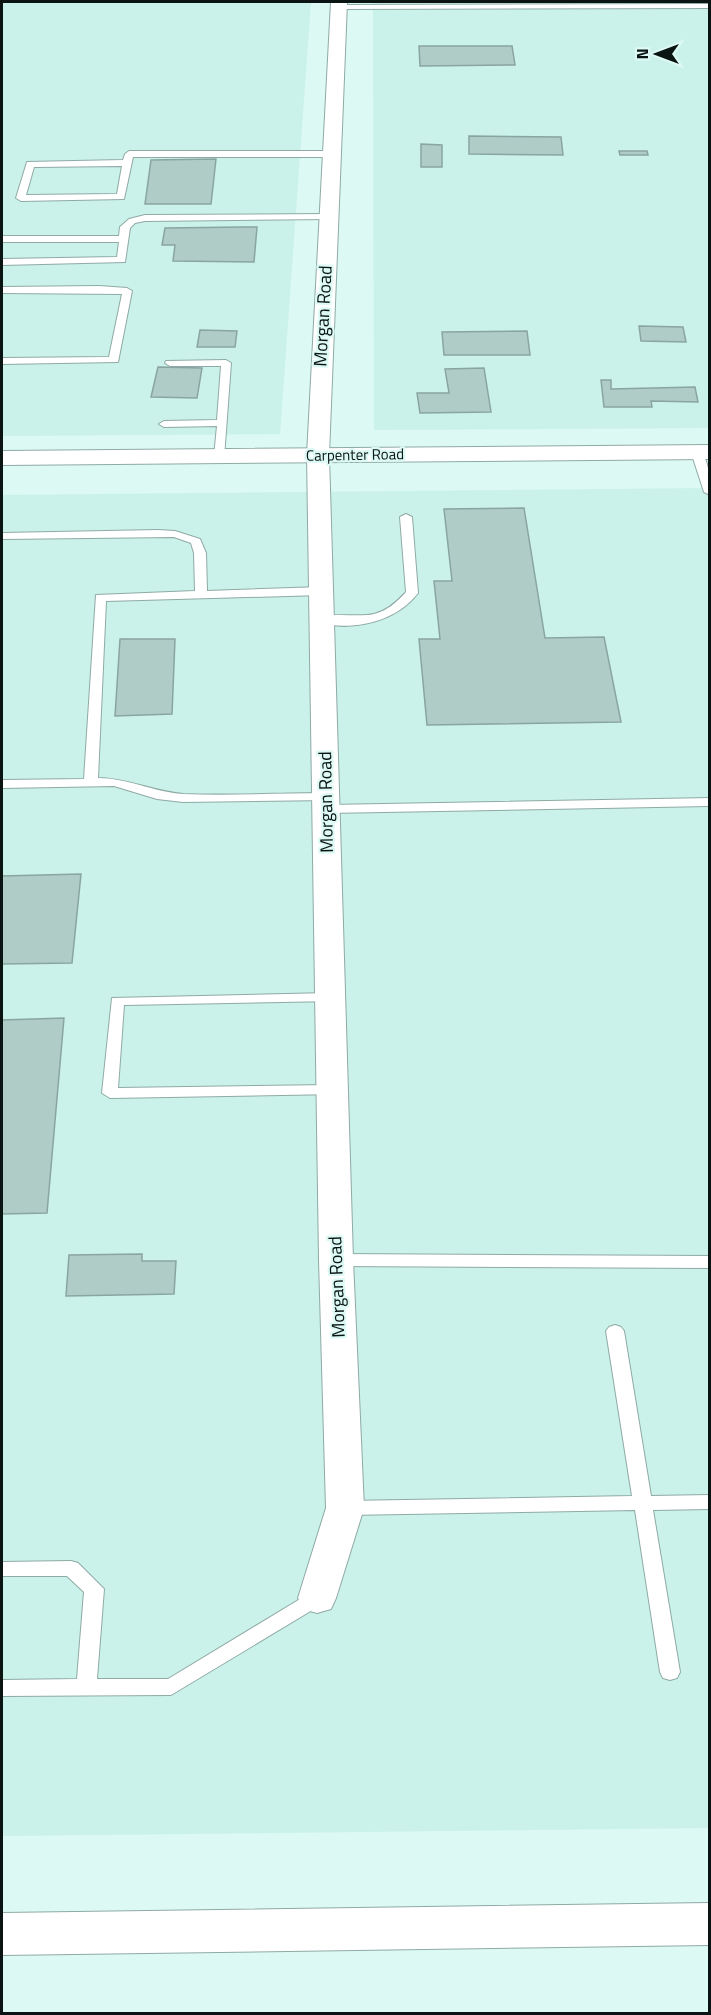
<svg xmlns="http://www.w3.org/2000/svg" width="711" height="2015" viewBox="0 0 711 2015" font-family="'Titillium Web',sans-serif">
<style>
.built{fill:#caf1ea}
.building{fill:#b0ccc7;stroke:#8aa5a1;stroke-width:1.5}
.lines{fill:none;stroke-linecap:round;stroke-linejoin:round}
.lane-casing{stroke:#8faaa5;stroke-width:2}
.street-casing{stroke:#8faaa5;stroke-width:2}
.secondary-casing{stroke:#8faaa5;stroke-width:2}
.highway-casing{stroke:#8faaa5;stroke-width:2}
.lane{fill:#fff;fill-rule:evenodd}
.street{fill:#fff;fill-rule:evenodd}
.secondary{fill:#fff;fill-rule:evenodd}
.highway{fill:#fff;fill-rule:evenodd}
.labels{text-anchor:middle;stroke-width:4.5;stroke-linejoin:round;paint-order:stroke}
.far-street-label{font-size:15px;fill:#0a1412;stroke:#dcf9f4}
.street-label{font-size:18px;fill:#0a1412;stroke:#dcf9f4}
</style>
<rect width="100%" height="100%" fill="#dcf9f4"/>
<g class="built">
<path d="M2,2H311L280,434L2,436Z"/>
<path d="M373,2H709V428L374,430Z"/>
<path d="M709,488V1828L2,1836V495Z"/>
</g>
<g class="building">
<path d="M419,46H512L515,65L420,66Z"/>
<path d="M469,136L561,137L563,155L469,154Z"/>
<path d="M421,144L442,145V167H421Z"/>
<path d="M619,151H647L648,155H620Z"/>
<path d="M216,159L211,204H145L151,160Z"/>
<path d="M243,227H257L254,262L173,261L175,245H162L165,228Z"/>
<path d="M639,326L683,327L686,342L641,341Z"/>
<path d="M200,330L237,331L235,347H197Z"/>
<path d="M527,331L530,355H444L442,332Z"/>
<path d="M158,367L202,368L197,398L151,397Z"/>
<path d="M484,368L491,412L420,413L417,393H449L445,369Z"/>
<path d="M601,380H611V389L695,387L698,402L651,401L652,407H604Z"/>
<path d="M524,508L545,638L604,637L621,722L427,725L419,639H440L434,581H452L444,509Z"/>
<path d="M120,639H175L172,714L115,716Z"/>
<path d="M81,874L72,963L2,964V876Z"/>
<path d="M64,1018L47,1213L2,1214V1020Z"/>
<path d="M142,1254V1261H176L174,1294L66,1296L69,1255Z"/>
</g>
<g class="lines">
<defs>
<g id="lane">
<path d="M710,4V8L339,9L335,7L339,5Z"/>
<path d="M129,151H331L335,154L331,157H133L124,199L21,201L16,198L27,162L123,160L125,154ZM122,166L117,194L26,195L34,167Z"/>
<path d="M328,214L331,215V219L145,221L135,223L130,228L125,262L2,265V259L117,257L119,242H2V236H119L120,227L129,219L145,215Z"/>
<path d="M99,286L127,288L132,291L118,362L2,364V358L109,357L122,294L2,293V287Z"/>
<path d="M166,361L226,360L231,363L224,458H216L214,456L217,426L164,427L159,424L164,421L217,420L221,366H170L165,363Z"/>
<path d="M696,449C710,455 710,482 710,495L704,492L691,452Z"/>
<path d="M406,514L412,517L418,593C396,622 354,631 319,623L317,620C327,611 359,618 374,614C387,611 397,602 406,592L400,517Z"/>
<path d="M158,530L175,531L200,539L206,553L207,591L322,587L328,591L322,595L106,601L98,778C127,778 154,792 183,794C230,796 279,793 326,793L331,794L333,797L331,800L183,802L157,799L114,786L2,788V780L84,779L96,595L195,591L194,553L191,543L174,537L2,539V533Z"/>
<path d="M710,798V806L327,813L320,809L327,805Z"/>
<path d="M330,993L337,998L335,1001L124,1005L118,1088L332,1085L338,1086L340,1090L338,1094L110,1098L102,1093L112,998Z"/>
<path d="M336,1254L710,1256V1268L336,1266L330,1264L328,1260L330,1256Z"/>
<path d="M615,1325L621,1327L624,1331L651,1496L710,1495V1509L653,1510L680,1672L677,1678L670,1680L663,1678L660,1672L635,1510L345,1515L338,1513L336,1508L338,1503L345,1501L632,1496L606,1331L609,1327Z"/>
<path d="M71,1561L78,1563L104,1589L97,1679H168L310,1593L317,1590L324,1593L327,1598L324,1603L171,1695L2,1696V1680L77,1679L84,1592L67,1576H2V1562Z"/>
</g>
<path id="street" d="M331,2H347L329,455L353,1260L364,1508L336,1598L331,1609L317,1613L303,1609L298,1598L326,1508L319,1260L307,455Z"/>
<path id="secondary" d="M710,445V459L2,465V451Z"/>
<path id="highway" d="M710,1903V1945L2,1955V1913Z"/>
</defs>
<use href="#lane" class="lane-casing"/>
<use href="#street" class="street-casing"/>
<use href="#secondary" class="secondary-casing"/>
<use href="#highway" class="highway-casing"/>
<use href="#lane" class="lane"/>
<use href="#street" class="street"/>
<use href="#secondary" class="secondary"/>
<use href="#highway" class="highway"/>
</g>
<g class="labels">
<g class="far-street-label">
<text transform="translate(355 455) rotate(-1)" y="5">Carpenter Road</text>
</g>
<g class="street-label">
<text transform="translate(323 316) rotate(-87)" y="6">Morgan Road</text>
<text transform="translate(326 802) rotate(-91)" y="6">Morgan Road</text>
<text transform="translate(337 1287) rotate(-92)" y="6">Morgan Road</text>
</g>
</g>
<rect width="711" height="2015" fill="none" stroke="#0a1412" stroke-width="6"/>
<g transform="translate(657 54) rotate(270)" stroke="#dcf9f4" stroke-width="4.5" paint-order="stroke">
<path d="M0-4.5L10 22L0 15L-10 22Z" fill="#0a1412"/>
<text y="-9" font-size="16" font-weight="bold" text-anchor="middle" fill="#0a1412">N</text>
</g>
</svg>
